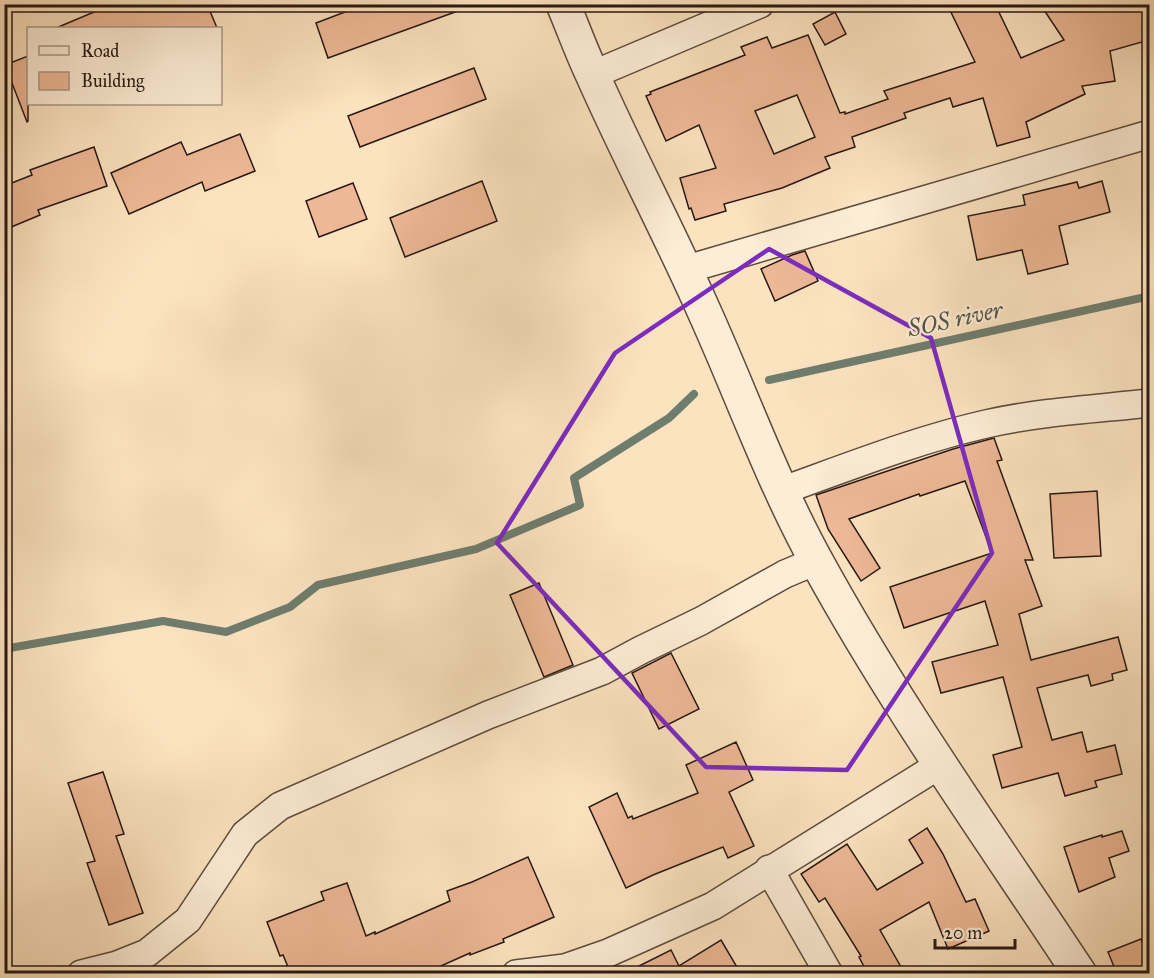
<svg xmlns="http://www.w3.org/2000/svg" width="1154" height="978" viewBox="0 0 1154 978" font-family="'IM FELL Great Primer',serif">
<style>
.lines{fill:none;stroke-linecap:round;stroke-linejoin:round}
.stream{stroke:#6f7d6e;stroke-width:8}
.building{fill:#eeb896;stroke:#261912;stroke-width:1.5;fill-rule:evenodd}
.minor-casing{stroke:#5c4c3e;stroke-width:30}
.tertiary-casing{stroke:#5c4c3e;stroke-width:36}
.minor{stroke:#fdedd6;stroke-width:27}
.tertiary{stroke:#fdedd6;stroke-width:33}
.marked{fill:none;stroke:#7b2cbf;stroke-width:4.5;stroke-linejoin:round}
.labels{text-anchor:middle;stroke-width:4.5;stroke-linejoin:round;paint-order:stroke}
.water-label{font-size:24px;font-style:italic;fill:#515348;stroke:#fdedd6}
</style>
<rect width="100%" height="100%" fill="#fce3c0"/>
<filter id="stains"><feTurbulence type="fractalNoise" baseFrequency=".00333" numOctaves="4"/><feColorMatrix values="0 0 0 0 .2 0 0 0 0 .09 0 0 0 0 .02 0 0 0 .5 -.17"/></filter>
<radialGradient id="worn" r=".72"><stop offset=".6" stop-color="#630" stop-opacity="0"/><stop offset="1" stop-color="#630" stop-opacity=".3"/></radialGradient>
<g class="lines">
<g class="stream">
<path d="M769,380L1150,296"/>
<path d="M4,649L163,621L226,632L290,607L318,585L476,549L580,505L574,478L669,418L694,394"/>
</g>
</g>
<g class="building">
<path d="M113,4H207L217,28H56Z"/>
<path d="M366,4H468L469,7L328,58L316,23Z"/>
<path d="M947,4H995L1021,58L1064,40L1040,4H1149V40L1110,51L1115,81L1082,86L1085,94L1026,122L1030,137L997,146L983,98L953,107L950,98L904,113L906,118L852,137L855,147L825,157L830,168L782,188L724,204L726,211L695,220L691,208L689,209L680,178L716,168L699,125L666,141L646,96L651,94L650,92L745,55L741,47L767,37L772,48L808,35L840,113L845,112V114L888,99L884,91L975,62ZM797,95L815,137L774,154L755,111Z"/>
<path d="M835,12L846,34L825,45L813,24Z"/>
<path d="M28,56V121L27,122L5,65Z"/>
<path d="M474,68L486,99L360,147L348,116Z"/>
<path d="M240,134L255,171L205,191L202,182L129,214L111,173L181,142L187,155Z"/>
<path d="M94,147L107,186L38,210L40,215L4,230V186L32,175L30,170Z"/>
<path d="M482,181L497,221L405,257L390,218Z"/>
<path d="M1102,181L1110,212L1059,226L1068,264L1028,274L1022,250L977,260L968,216L1025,205L1023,195L1077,182L1079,188Z"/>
<path d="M353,183L367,219L319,237L306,201Z"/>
<path d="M805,251L818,281L775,301L761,269L792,255Z"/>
<path d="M994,438L1002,460L997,461L1033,560H1025L1042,606L1019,614L1031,660L1118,637L1127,670L1112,674L1113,680L1091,686L1088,675L1037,688L1052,740L1082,732L1087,752L1115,745L1122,774L1095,781L1097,787L1065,796L1058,773L1002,788L993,755L1022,747L1003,677L941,693L932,662L998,645L985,601L904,628L890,587L992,553L965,481L920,496L919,494L849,519L880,568L861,581L828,529L816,495L953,449Z"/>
<path d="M1097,491L1101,556L1054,558L1050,494Z"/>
<path d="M539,583L573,665L544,677L510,595Z"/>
<path d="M671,653L699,709L659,729L632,673Z"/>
<path d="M736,742L753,780L729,792L754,846L728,858L723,847L653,875L626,888L589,807L617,793L628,818L632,816L633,819L698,793L686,765Z"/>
<path d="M103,772L124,834L116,836L143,913L109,925L87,863L95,861L68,783Z"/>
<path d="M927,828L943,854L966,902L975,899L989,931L948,949L929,902L880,930L905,974H868L859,957L861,956L825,898L819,902L801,874L847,844L877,890L923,863L909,840Z"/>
<path d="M1122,831L1129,851L1109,858L1115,877L1079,892L1064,847L1102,835V837Z"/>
<path d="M528,857L554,917L503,939L504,942L470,955V953L423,974H291L283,955L280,956L267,922L324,900L321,892L347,883L366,936L375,932V934L450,901L447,891L472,882Z"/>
<path d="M1141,939L1149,959V974H1117L1108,952Z"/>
<path d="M721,940L741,974H623L671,950L679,966Z"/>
</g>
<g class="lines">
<defs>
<g id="minor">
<path d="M592,75L760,4"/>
<path d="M684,270L1150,134"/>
<path d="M781,491C848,467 916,440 986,424C1039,412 1095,409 1150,403"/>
<path d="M769,869L829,974"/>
<path d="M81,974L117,965L147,953L188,920L245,834L280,806L488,715L602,671L641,650L701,621L785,574L816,561"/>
<path d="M516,974L565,968L608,953L713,906L941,764"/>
</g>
<path id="tertiary" d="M563,4C573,28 582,53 593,76C628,155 669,232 704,311C742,395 773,483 818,564C896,706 991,839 1080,974"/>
</defs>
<use href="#minor" class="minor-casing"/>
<use href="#tertiary" class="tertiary-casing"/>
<use href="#minor" class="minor"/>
<use href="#tertiary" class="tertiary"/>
</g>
<path class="marked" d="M769,249L931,338L992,553L847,770L706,767L497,543L615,353Z"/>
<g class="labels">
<g class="water-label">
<text transform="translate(955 319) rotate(-12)" y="8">SOS river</text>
</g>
</g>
<rect width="1154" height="978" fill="none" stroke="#fce3c0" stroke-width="24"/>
<rect x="6" y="6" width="1142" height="966" fill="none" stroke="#261912" stroke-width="3"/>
<rect x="12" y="12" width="1130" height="954" fill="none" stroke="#261912" stroke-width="1.5"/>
<rect x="27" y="27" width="195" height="78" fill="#fdedd6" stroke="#a79888" stroke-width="1.5"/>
<rect x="39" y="46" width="30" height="9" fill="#fdedd6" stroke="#a79888" stroke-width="1.5"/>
<text x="81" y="57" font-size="18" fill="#261912">Road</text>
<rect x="39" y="72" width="30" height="18" fill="#eeb896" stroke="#a79888" stroke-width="1.5"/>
<text x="81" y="87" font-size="18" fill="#261912">Building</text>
<path d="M935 939v9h80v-9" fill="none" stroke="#261912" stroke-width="3"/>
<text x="944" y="939" font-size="18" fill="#261912" stroke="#fdedd6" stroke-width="4.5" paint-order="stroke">20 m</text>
<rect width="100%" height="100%" filter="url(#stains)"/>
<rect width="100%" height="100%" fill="url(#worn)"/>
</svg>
